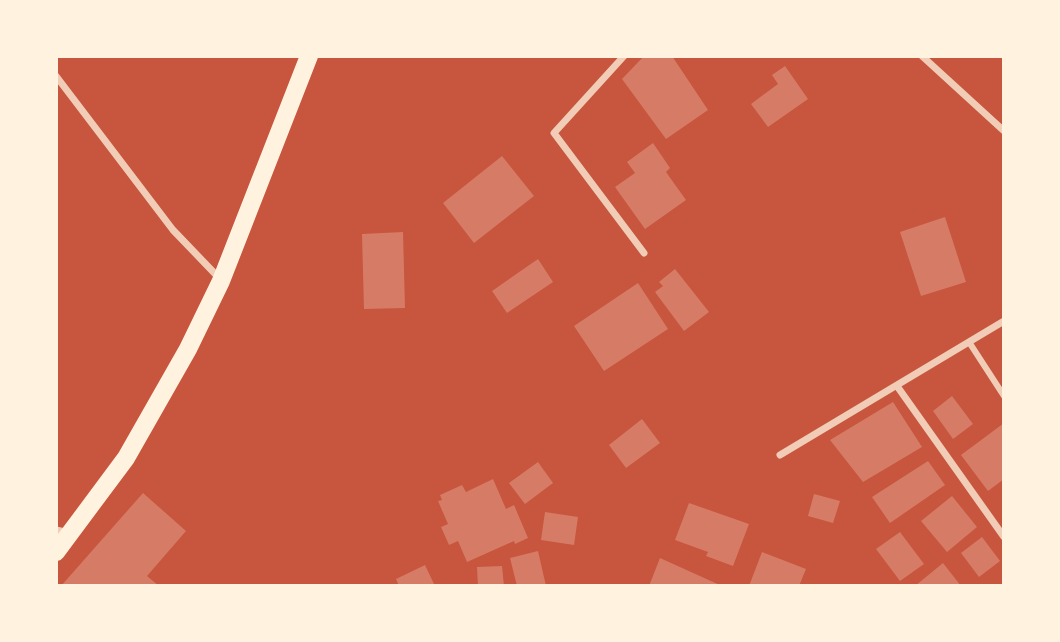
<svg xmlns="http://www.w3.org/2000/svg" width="1060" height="642" viewBox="0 0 1060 642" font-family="'Exo 2',sans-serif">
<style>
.building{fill:#d67c66}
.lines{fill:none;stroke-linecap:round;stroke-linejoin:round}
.pedestrian{stroke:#f1ccb7;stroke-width:6}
.minor{stroke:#f1ccb7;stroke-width:7}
.trunk{stroke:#fff3e0;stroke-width:18}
</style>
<rect width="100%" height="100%" fill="#c8553d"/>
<g class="building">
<path d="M644,56H672L708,110L666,139L622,79Z"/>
<path d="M785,66L808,99L768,127L751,104L778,84L772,75Z"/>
<path d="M653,143L670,168L666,172L686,200L645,229L615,187L635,173L627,162Z"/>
<path d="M502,156L534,196L474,243L443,203Z"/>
<path d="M945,217L966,282L921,296L900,232Z"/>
<path d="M403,232L405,308L364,309L362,234Z"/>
<path d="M538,259L553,282L507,313L492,291Z"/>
<path d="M675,269L709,312L684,331L655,292L663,286L659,282Z"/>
<path d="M638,283L668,329L604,371L574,326Z"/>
<path d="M952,396L973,424L953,439L933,411Z"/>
<path d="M893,402L922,447L863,482L830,440Z"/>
<path d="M642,419L660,443L626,468L609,445Z"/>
<path d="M1004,423V479L988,491L961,455Z"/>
<path d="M928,461L945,485L890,523L872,497Z"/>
<path d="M538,462L553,483L525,504L509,483Z"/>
<path d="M493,479L506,509L514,505L528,538L515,544L514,541L467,562L458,541L449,545L441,527L448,524L438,501L442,500L440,495L462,485L466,492Z"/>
<path d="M143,493L186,531L147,576L159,586H61Z"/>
<path d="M814,494L840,501L833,523L808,516Z"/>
<path d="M952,496L977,527L947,552L921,521Z"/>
<path d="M689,503L749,524L733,566L706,556L708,552L675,540Z"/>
<path d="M545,512L578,517L574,545L541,540Z"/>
<path d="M900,532L924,564L900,581L876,549Z"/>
<path d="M982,537L1000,561L979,577L961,553Z"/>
<path d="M538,551L546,586H517L510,558Z"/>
<path d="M762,552L806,569L799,586H749Z"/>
<path d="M660,558L722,586H649Z"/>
<path d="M943,563L961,586H915Z"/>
<path d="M425,565L435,586H399L396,579Z"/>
<path d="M502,566L504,586H478L477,567Z"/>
</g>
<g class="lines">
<path class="pedestrian" d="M969,342L1004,396"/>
<g class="minor">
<path d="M624,56L554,133L644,253"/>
<path d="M922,56L1004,131"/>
<path d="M56,76L173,230L221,280"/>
<path d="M897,386L1004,537"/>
<path d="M780,455L1004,321"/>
<path d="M56,530L69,533"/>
</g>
<path class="trunk" d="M56,552L126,458L188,349L221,281L309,56"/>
</g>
<rect width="1060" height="642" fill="none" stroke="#fff3e0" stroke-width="116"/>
</svg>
